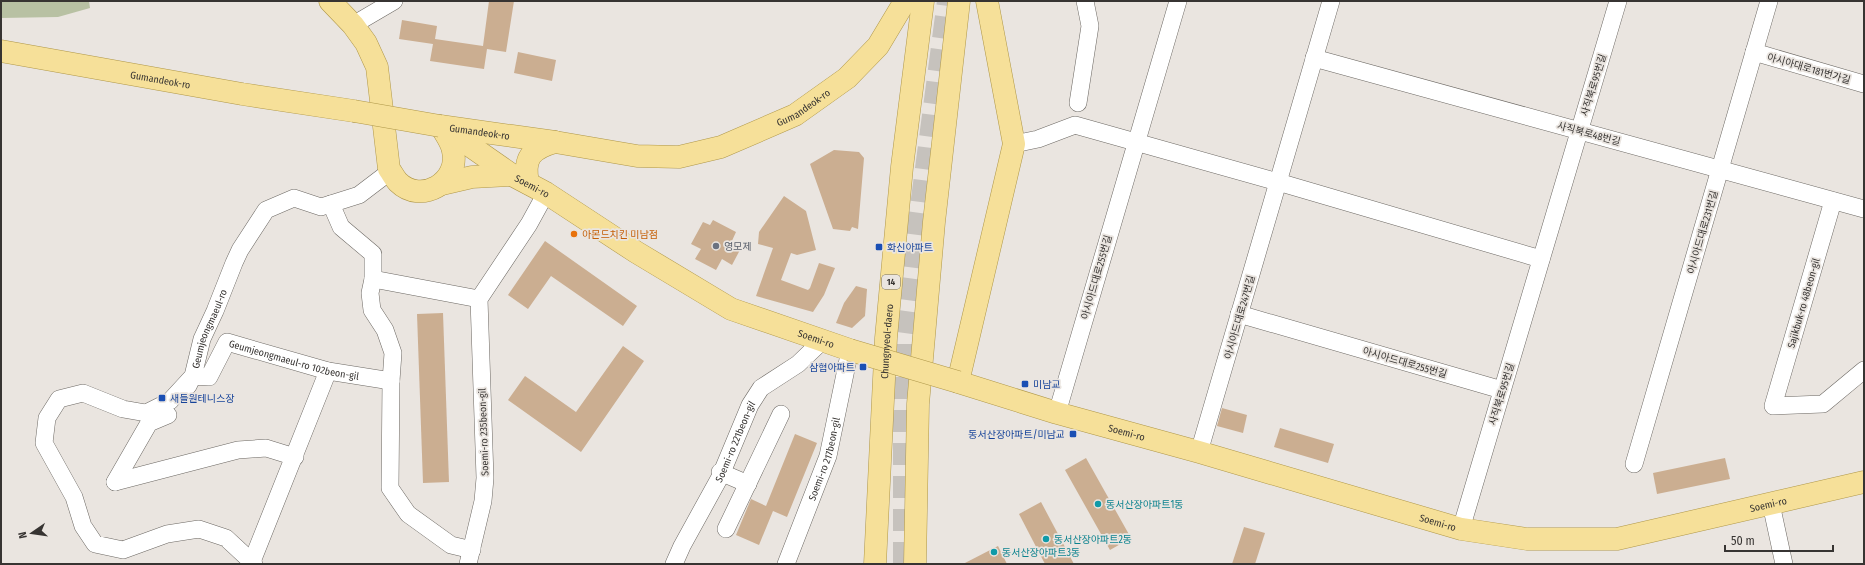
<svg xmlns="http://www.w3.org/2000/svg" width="1865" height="565" viewBox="0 0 1865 565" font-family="'Fira Sans Condensed','Noto Sans KR',sans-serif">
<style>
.green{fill:#b8c1a3}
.building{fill:#cbae91}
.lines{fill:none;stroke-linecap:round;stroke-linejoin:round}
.highway-tunnel{stroke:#c6c2bd;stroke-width:22;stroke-dasharray:22 11;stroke-linecap:butt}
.minor-casing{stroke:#6c6863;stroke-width:18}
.major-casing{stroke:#af9749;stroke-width:23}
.minor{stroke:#fff;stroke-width:17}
.major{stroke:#f6e099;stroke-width:22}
.major-bridge-casing{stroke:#af9749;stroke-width:23;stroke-linecap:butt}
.major-bridge{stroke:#f6e099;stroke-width:22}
.food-dot{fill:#e8710a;stroke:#eae5e0;stroke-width:1.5}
.worship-dot{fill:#6b7280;stroke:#eae5e0;stroke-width:1.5}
.transit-dot{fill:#1a4fb4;stroke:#eae5e0;stroke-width:1.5}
.culture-dot{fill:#0f9aa8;stroke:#eae5e0;stroke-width:1.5}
.labels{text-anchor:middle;stroke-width:3.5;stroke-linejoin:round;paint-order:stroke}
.shield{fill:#eae5e0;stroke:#6d6966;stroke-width:1}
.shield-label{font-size:9px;font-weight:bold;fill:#373432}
.street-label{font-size:10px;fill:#373432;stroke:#eae5e0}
.food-label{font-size:10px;fill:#c56008;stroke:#eae5e0;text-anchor:start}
.worship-label{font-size:10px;fill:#5b616d;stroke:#eae5e0;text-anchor:start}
.transit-label{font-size:10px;fill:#164399;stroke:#eae5e0;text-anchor:start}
.culture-label{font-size:10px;fill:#0d838f;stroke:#eae5e0;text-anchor:start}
</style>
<rect width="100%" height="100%" fill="#eae5e0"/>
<path class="green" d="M1,1H89L90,8L58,17L1,18Z"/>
<g class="building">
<path d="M489,1H514L506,52L487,49L484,69L430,61L433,44L399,39L402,20L437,26L435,39L483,46Z"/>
<path d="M518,52L556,60L552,81L514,73Z"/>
<path d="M834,150L859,152L864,158L858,229L852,227L850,231L833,229L810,164Z"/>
<path d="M784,196L806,211L816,250L797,255L791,253L781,280L808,290L810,288L819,263L835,268L824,295L813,312L756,296L773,248L758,244L759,232Z"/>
<path d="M713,220L736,232L731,243L741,248L732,265L722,259L716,270L695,259L701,249L691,244L703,222L710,225Z"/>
<path d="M545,241L637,306L623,326L551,276L528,309L508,295Z"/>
<path d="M856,286L867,289L865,316L852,328L836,323L844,303Z"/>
<path d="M443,313L449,482L423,483L417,314Z"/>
<path d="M623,346L644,361L581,452L508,400L525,376L576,412Z"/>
<path d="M1222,408L1247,415L1243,433L1217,426Z"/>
<path d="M1280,428L1334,444L1328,463L1274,447Z"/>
<path d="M795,434L817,443L787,517L773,511L759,545L736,535L751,499L766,506Z"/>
<path d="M1086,458L1131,538L1110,550L1065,470Z"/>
<path d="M1725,458L1730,479L1657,494L1653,473Z"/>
<path d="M1041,502L1074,564H1045L1019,514Z"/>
<path d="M1244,527L1265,533L1255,564H1232Z"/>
<path d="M998,546L1007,564H963Z"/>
</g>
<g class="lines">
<path class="highway-tunnel" d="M904,564V336L948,1"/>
<defs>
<g id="minor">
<path d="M353,25L394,1"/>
<path d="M1754,52L1864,84"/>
<path d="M1314,58L1864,209"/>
<path d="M1078,103L1090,26L1085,1"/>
<path d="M1014,144L1038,139L1075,125L1278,182L1541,259"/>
<path d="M1833,201L1773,406L1823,404L1864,370"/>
<path d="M331,204L341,227L373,254V279L370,293L372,310L385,330L393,353L391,381L390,488L408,514L451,545L472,550"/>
<path d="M373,279L479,299"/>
<path d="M1239,314L1502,390"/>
<path id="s1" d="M188,386L193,376L209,377L227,342L328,371L391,381"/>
<path d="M1057,413L1178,1"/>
<path d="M1199,452L1331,1"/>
<path d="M1634,464L1769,1"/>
<path d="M720,472L748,484"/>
<path d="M115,482L149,423L168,415"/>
<path d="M115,482L238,450L266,448L295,457"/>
<path d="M1771,504L1784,564"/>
<path d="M726,529L781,414"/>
<path d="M1461,529L1618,1"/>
<path d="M251,564L328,371"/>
<path id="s2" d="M254,564L226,538L199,529L167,534L123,550L95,544L83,526L74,497L44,443L47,418L59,399L83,393L123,409L146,413L170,401L193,376L202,339L215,311L234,263L240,250L266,210L294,198L321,207L359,195L384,176L389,169"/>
<path d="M468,564L483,501L485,478L479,299L529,224L546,193"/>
<path id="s3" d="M674,564L682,546L720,477L750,405L761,388L798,364L822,341"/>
<path id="s4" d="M786,564L828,456L850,350"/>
</g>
<g id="major">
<path d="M330,1L353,25L366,43L377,67L389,169C392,173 395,179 398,182C421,205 460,182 453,151C452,143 446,135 442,128"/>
<path id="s5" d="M987,1L1014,144L958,382L1057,413L1199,452L1461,529L1527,539H1617L1864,482"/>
<path id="s6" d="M1,51L242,94L354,111"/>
<path id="s7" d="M440,126L555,142L637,156L679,157L721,147L795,115L847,78L878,46L905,1"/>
<path id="s8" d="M443,127L512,175L546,193L636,252L731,309L850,350"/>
<path d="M528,183C523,158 531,149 555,142"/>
<path d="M442,184L472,177L512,175"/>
<path id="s9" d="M875,564L886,338L902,167L923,1"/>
<path d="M915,564L918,404L934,222L959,1"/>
</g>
</defs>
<use href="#minor" class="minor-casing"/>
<use href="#major" class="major-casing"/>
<use href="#minor" class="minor"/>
<use href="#major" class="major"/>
<defs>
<g id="major-bridge">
<path d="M354,111L440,126"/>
<path d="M850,350L958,382"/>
</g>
</defs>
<use href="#major-bridge" class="major-bridge-casing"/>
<use href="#major-bridge" class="major-bridge"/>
</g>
<circle class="food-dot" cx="574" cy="234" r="4"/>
<circle class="worship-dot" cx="716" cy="246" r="4"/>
<g class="transit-dot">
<rect x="875" y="243" width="8" height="8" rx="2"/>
<rect x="859" y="363" width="8" height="8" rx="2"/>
<rect x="1021" y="380" width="8" height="8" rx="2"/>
<rect x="158" y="394" width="8" height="8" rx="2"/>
<rect x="1069" y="430" width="8" height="8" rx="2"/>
</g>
<g class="culture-dot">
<circle cx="1098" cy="504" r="4"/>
<circle cx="1046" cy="539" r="4"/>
<circle cx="994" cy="552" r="4"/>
</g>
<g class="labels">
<rect class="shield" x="882" y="275" width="18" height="14" rx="3"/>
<g class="shield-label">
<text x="891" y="285">14</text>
</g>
<g class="street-label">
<text transform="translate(1809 68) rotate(16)" y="4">아시아대로181번가길</text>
<text dy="4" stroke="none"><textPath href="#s6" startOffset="162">Gumandeok-ro</textPath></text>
<text transform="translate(1593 85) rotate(-73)" y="4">사직북로95번길</text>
<text dy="4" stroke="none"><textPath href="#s7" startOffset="376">Gumandeok-ro</textPath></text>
<text dy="4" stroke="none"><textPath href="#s7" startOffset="40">Gumandeok-ro</textPath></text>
<text transform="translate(1589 133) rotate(15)" y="4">사직북로48번길</text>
<text dy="4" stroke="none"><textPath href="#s8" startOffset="107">Soemi-ro</textPath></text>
<text transform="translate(1702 232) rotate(-74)" y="4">아시아드대로231번길</text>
<text transform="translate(1096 277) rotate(-74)" y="4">아시아드대로255번길</text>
<text transform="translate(1803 303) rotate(-74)" y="4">Sajikbuk-ro 48beon-gil</text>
<text transform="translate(1239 317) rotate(-74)" y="4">아시아드대로247번길</text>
<text dy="4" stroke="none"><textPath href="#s2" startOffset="538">Geumjeongmaeul-ro</textPath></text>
<text dy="4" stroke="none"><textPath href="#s8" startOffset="431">Soemi-ro</textPath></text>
<text dy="4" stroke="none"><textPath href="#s9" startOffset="223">Chungnyeol-daero</textPath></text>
<text dy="4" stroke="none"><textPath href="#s1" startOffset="136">Geumjeongmaeul-ro 102beon-gil</textPath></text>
<text transform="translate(1405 362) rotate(16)" y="4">아시아드대로255번길</text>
<text transform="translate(1501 394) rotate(-73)" y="4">사직북로95번길</text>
<text transform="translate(483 432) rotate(-92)" y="4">Soemi-ro 235beon-gil</text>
<text dy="4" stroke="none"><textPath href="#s5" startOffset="566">Soemi-ro</textPath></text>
<text dy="4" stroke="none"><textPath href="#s3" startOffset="137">Soemi-ro 221beon-gil</textPath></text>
<text dy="4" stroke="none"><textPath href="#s4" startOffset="112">Soemi-ro 217beon-gil</textPath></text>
<text dy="4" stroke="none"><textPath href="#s5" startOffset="1226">Soemi-ro</textPath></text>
<text dy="4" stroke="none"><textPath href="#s5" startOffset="890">Soemi-ro</textPath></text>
</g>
<g class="food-label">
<text x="582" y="238">아몬드치킨 미남점</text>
</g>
<g class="worship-label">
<text x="724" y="250">영모제</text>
</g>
<g class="transit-label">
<text x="887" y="251">화신아파트</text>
<text x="855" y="371" text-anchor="end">삼협아파트</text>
<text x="1033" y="388">미남교</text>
<text x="170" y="402">새들원테니스장</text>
<text x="1065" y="438" text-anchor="end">동서산장아파트/미남교</text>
</g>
<g class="culture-label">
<text x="1106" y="508">동서산장아파트1동</text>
<text x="1054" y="543">동서산장아파트2동</text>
<text x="1002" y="556">동서산장아파트3동</text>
</g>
</g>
<rect width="1865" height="565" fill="none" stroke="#373432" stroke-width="4"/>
<g transform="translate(32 533) rotate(257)" stroke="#eae5e0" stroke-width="3" paint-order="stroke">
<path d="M0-3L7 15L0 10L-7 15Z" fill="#373432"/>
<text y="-6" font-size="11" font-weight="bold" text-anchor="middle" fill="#373432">N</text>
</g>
<path d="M1725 545v6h108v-6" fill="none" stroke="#373432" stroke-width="2"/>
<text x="1731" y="545" font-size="12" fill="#373432" stroke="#eae5e0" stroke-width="3" paint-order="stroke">50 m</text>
</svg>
